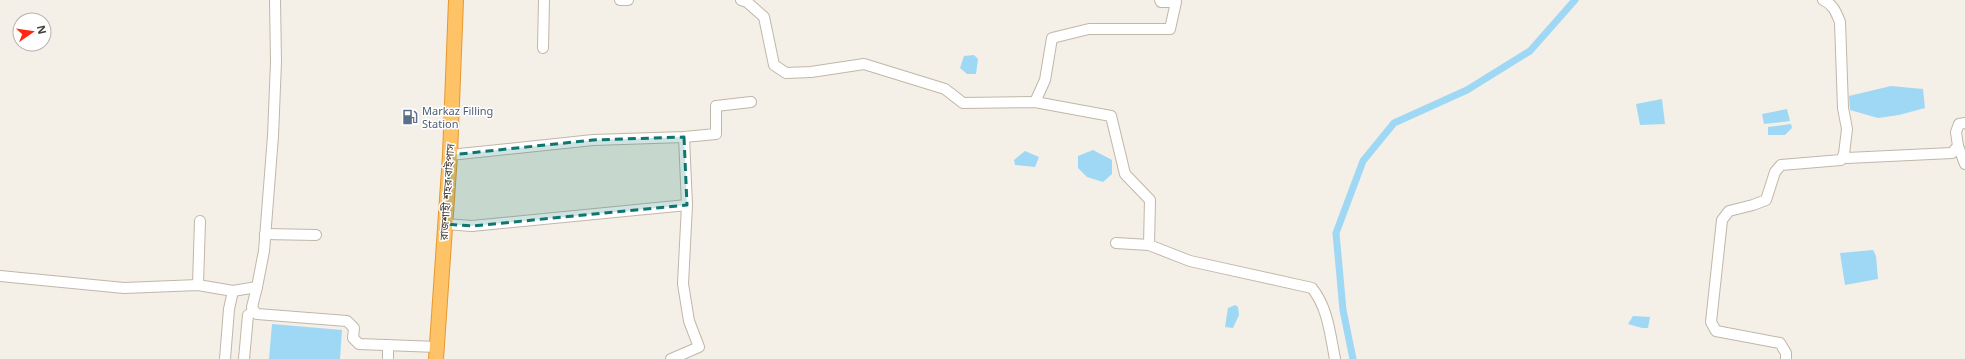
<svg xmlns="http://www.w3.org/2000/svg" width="1965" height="359" viewBox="0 0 1965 359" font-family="'Noto Sans','Noto Sans Bengali',sans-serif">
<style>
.water{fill:#9fd8f5}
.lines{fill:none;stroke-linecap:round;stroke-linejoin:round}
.canal{stroke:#9fd8f5;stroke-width:7}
.minor-casing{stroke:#c1b7a8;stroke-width:12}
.highway-casing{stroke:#e8972d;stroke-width:16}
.minor{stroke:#fff;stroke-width:10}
.highway{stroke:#ffc367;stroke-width:14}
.marked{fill:#0f766e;fill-opacity:0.2;stroke:#0f766e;stroke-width:3;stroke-dasharray:8 5;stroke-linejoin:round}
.labels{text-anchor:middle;stroke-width:3;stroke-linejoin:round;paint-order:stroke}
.service-label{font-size:11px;fill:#4e5e75;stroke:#fff;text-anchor:start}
.street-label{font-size:11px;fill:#483f35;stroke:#fff}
</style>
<rect width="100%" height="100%" fill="#f4efe7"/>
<g class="water">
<path d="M974,55L978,59L976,74H967L960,68L964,56Z"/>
<path d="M1891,86L1923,89L1925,108L1899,115L1878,118L1850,110L1849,96Z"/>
<path d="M1662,99L1665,124L1640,125L1636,104Z"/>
<path d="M1787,109L1790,121L1764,124L1762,114Z"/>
<path d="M1791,124L1792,128L1785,135H1768V127Z"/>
<path d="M1093,150L1112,160V174L1103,182L1087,177L1078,168V156Z"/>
<path d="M1025,151L1039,157L1035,167L1015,165L1014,160Z"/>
<path d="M1873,250L1876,256L1878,279L1845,285L1840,253Z"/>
<path d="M1235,305L1238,307L1239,315L1233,328L1225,327L1228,308Z"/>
<path d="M1633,316L1650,317L1648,328H1642L1628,324Z"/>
<path d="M272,324L342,330L340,359H269Z"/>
</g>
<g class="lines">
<path class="canal" d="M1353,359L1343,310L1336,233L1363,161L1394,123L1467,90L1530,51L1575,0"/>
<defs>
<g id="minor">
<path d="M620,0H628"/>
<path d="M741,0L747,2L764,17L774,65L786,73L811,72L864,64L945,89L963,103L1035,102L1111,116L1125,174L1150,200L1149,245L1190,261L1312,288C1328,308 1330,334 1335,359"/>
<path d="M1823,0C1833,4 1836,12 1840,22L1843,108L1847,129L1844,154L1847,158L1952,153L1958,146L1956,132L1959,124L1965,123"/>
<path d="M543,48L544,0"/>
<path d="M1035,102L1045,80L1052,38L1089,29H1170L1176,2H1161L1160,0"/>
<path d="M684,137L687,205"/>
<path d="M1958,146L1965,164"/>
<path d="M450,155L593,140L684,137L716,134V106L751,102"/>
<path d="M445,224L472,226L687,205L683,284L689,321L699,347L671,359"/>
<path d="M265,234L316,235"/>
<path d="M1116,243L1149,245"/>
<path d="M0,276L124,288L198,285L233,291L257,287L264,251L273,136L276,62L275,0"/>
<path d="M198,285L200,221"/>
<path d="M254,311L257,314L347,321L354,328L353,338L359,344L437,347"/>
<path d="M254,311L252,307L257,287"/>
<path d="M225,359L229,309L233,291"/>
<path d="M244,359L248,315L254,311"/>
<path d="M388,359V345"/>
<path d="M1786,359V353L1780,343L1716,331L1711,322L1722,220L1729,211L1753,205L1766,200L1775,172L1781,165L1841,160L1844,154"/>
</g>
<path id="highway" d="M436,359L450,155L456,0"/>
</defs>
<use href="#minor" class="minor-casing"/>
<use href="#highway" class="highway-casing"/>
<use href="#minor" class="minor"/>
<use href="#highway" class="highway"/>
</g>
<path class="marked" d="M684,137L687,205L472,226L445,224L450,155L593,140Z"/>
<defs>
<symbol id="fuel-bare" viewBox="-9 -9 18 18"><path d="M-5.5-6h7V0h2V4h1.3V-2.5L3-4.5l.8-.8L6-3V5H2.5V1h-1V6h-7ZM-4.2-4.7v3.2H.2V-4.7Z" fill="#5c6f8a" stroke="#fff" stroke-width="2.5" paint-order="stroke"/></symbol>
</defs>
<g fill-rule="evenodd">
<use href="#fuel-bare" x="399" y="106" width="22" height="22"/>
</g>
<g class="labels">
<g class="service-label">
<text x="422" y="115">Markaz Filling<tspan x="422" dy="13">Station</tspan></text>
</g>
<g class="street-label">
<text transform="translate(447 192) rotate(-86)" y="4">রাজশাহী শহর বাইপাস</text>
</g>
</g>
<g transform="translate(32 32) rotate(77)"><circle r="19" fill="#ffffff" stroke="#b6b2ae"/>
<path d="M0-3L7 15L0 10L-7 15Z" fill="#ff2713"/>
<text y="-6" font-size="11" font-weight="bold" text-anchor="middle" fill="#483f35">N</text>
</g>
</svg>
